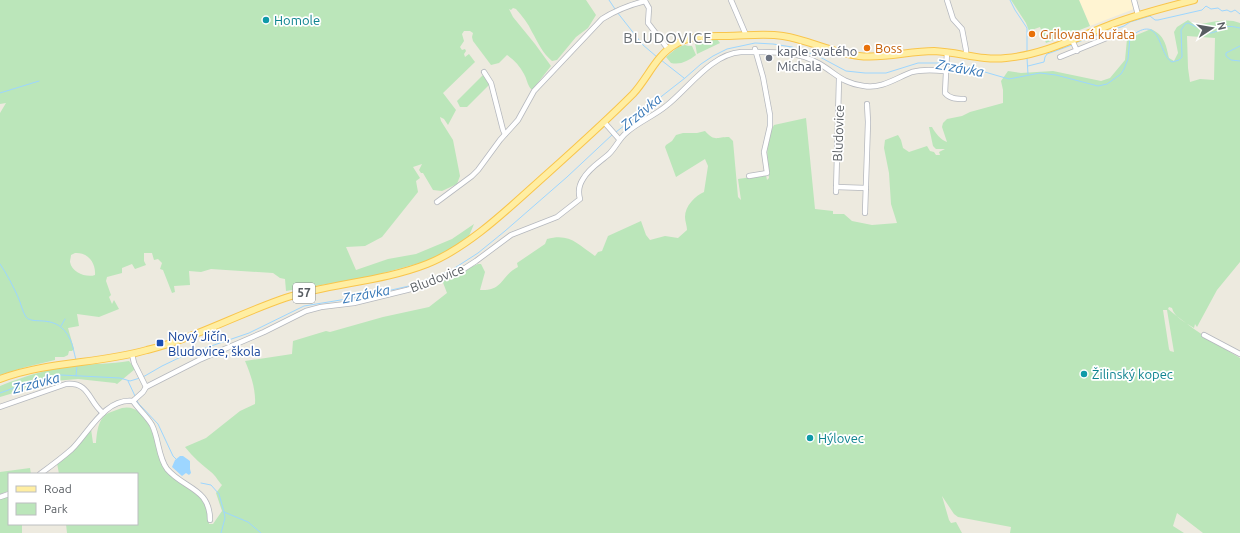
<svg xmlns="http://www.w3.org/2000/svg" width="1240" height="533" viewBox="0 0 1240 533" font-family="Ubuntu,sans-serif">
<style>
.commercial{fill:#fff4d2}
.green{fill:#bbe6ba;fill-rule:evenodd}
.water{fill:#9dd6ff}
.lines{fill:none;stroke-linecap:round;stroke-linejoin:round}
.stream{stroke:#9dd6ff;stroke-width:1}
.minor-casing{stroke:#b5b8be;stroke-width:6}
.major-casing{stroke:#f9c54c;stroke-width:8}
.minor{stroke:#fff;stroke-width:4.5}
.major{stroke:#ffeea2;stroke-width:6}
.culture-dot{fill:#0f9aa8;stroke:#fff;stroke-width:1.5}
.food-dot{fill:#e8710a;stroke:#fff;stroke-width:1.5}
.worship-dot{fill:#6b7280;stroke:#fff;stroke-width:1.5}
.transit-dot{fill:#1a4fb4;stroke:#fff;stroke-width:1.5}
.labels{text-anchor:middle;stroke-width:3.5;stroke-linejoin:round;paint-order:stroke}
.shield{fill:#fff;stroke:#8a8e91;stroke-width:1}
.shield-label{font-size:12px;font-weight:bold;fill:#585d62}
.culture-label{font-size:13px;fill:#0d838f;stroke:#fff;text-anchor:start}
.food-label{font-size:13px;fill:#c56008;stroke:#fff;text-anchor:start}
.worship-label{font-size:13px;fill:#5b616d;stroke:#fff;text-anchor:start}
.street-label{font-size:13px;fill:#585d62;stroke:#fff}
.transit-label{font-size:13px;fill:#164399;stroke:#fff;text-anchor:start}
.water-label{font-size:14px;font-style:italic;fill:#3677b7;stroke:#fff}
.quarter-label{font-size:15px;letter-spacing:1px;fill:#696f74;stroke:#fff}
</style>
<rect width="100%" height="100%" fill="#edeadf"/>
<path class="commercial" d="M1079,0H1132L1134,9L1090,26Z"/>
<g class="green">
<path d="M0,0H586L596,15L588,28L576,37L557,60L552,61C542,53 538,42 532,32C528,23 522,16 516,9L513,8L511,10L509,9L513,17L535,44L551,66L533,89H531C527,84 527,79 524,74C520,66 514,60 507,55L499,63L491,65L473,41L472,37L473,33L470,31H464L462,34L464,41L460,47L462,50L465,49L466,51L464,54L465,57L469,54L475,62L443,93L456,110L448,125L444,119L440,117L441,121L453,140L460,176L457,184L442,191L433,190L423,173H421L419,170L422,164L413,167L420,178L416,181L418,192L382,237L365,246L346,247L356,270L388,259L416,254L452,239L474,224L469,236L450,250L427,261L369,277L286,291L285,279L280,278L273,273L211,269L201,272L189,271L190,285L174,286L175,292L172,293L163,270L160,269L162,263L158,259L154,260L152,253H144V261L146,265L135,269L132,264L122,268V273L107,277L106,281L111,295L109,297L112,304L114,300L119,309L99,317L77,314L79,326L68,328L74,349L72,351H69L68,355L64,357H55V360L26,367L0,375V113L6,103L0,104ZM75,253C88,252 96,263 95,275C87,278 72,273 70,262C70,261 71,256 71,255Z"/>
<path d="M1011,0H1079L1090,26L1046,43L1040,27L1029,31L1026,23Z"/>
<path d="M1188,20L1195,25C1209,23 1227,17 1240,23V262L1217,290L1197,327L1195,324L1194,328C1186,323 1174,317 1172,308L1169,307L1168,309C1191,328 1214,343 1240,358V533H1203L1177,513L1173,526L1184,533H1010L1011,527L958,517L954,514L942,496L949,520L951,523L956,522L962,533H67L66,524H137V474H59L57,463L91,429L93,443H96C97,432 98,416 111,412C115,411 118,409 122,408C144,403 153,432 157,447C158,452 159,458 161,462C163,466 169,469 172,472C191,488 209,497 209,524H213L222,511L216,493L222,485C218,481 216,476 211,472C202,465 193,457 185,447L206,438L240,411L255,404C256,390 251,375 245,361L292,354L293,341L326,331L330,332L383,317L429,307L447,293L442,280L478,264H481L485,272L480,290C504,291 501,275 518,267L517,263L545,244L547,239C570,233 577,244 595,256L598,252L602,251L608,236L641,221L646,235L650,240L665,236L678,238L687,230C687,226 685,221 685,217C685,206 695,196 704,192L708,166L705,159L676,177L665,147L666,145L672,141L676,135L683,133H697L705,131C715,142 716,137 729,137L733,141L738,197L741,200L738,179L766,175L767,180L769,178C767,160 765,141 774,125L806,118L815,209L833,211V214H844L852,221L872,225L897,223L891,204L889,173L884,148L885,140L898,135L901,140L903,148L909,152L927,146L930,151L934,152L936,155H940L939,152L945,149H936L933,146L929,127H932C935,133 941,140 947,142L942,127L943,123L947,119L962,116L970,112L1003,103V90L1001,81L1008,71L1021,73L1053,71L1101,81L1110,78L1125,60L1127,39L1151,29C1164,35 1166,44 1169,58L1174,61L1178,53L1174,32L1177,27ZM1187,36L1215,38L1214,80L1200,79L1190,82L1188,68ZM1163,310H1167L1174,352L1170,351L1169,349Z"/>
<path d="M708,39H717L720,43L697,54L695,43L697,42L699,43V41Z"/>
<path d="M685,45L688,46H692L696,55C688,61 681,65 671,63L666,57L678,47Z"/>
<path d="M484,74L490,84L467,107H460L457,101Z"/>
<path d="M129,361L135,369L117,384L115,383L78,379L54,381L0,397V386C25,376 50,368 77,365C94,364 111,364 129,361Z"/>
<path d="M30,468L31,474H9V491L0,494V472Z"/>
<path d="M9,496V524H22V533H0V499Z"/>
</g>
<path class="water" d="M180,456H183L190,461V469L191,473L189,475L186,473L182,476L172,467L175,460Z"/>
<g class="lines">
<g class="stream">
<path d="M609,0L615,9"/>
<path d="M1010,0L1015,10L1027,28V52"/>
<path d="M617,12L643,45L657,57"/>
<path d="M1075,43L1124,26L1130,22L1150,16L1155,20H1158L1202,10L1206,6L1211,9L1218,8L1222,11L1227,10L1231,12L1235,10L1240,14"/>
<path d="M1240,46L1226,53V56L1231,60L1240,61"/>
<path d="M1027,58L1028,74"/>
<path d="M661,60L684,78"/>
<path d="M948,63L964,66L1009,79L1040,73L1056,75L1098,86L1107,84L1121,74L1124,69L1128,59L1130,37C1162,12 1157,53 1172,62L1179,60L1182,57L1181,30L1185,24L1188,23L1210,33C1225,31 1219,23 1240,28"/>
<path d="M1028,66L1044,62L1045,57L1047,54L1072,45"/>
<path d="M0,93L39,81"/>
<path d="M616,132L685,78L701,64L713,56L727,49L755,43L773,44L792,47L818,56L846,71L865,73H886L918,63H945"/>
<path d="M0,264C7,274 13,286 18,297C21,303 22,311 26,317C33,326 57,312 70,339C73,345 74,353 76,360"/>
<path d="M61,326L65,319"/>
<path d="M76,376L77,365"/>
<path d="M143,377L162,366L185,355L249,333L304,306L365,296L409,286L450,271L478,253L505,231L567,177L613,134"/>
<path d="M128,381L135,396"/>
<path d="M0,393L36,380L61,375L120,378L130,381L140,378"/>
<path d="M137,401L139,404L158,424L173,456L176,459"/>
<path d="M201,483L211,485L219,494L224,512L248,522L261,533"/>
<path d="M221,533L225,518L224,512"/>
</g>
<defs>
<g id="minor">
<path d="M731,0L746,35"/>
<path d="M947,0L953,19L962,29L966,50V55"/>
<path d="M1134,0L1138,15"/>
<path d="M645,1L649,8L648,23L668,49"/>
<path d="M1072,40L1077,51"/>
<path d="M947,52L945,93C950,99 957,99 964,99"/>
<path d="M1060,57L1119,33"/>
<path d="M484,72L491,83L503,130L505,134"/>
<path d="M604,122L619,139"/>
<path d="M749,176L767,173L764,152L770,126V115L763,77L755,49"/>
<path d="M836,187L866,188"/>
<path d="M836,192L839,79"/>
<path d="M437,202L472,176L478,170L500,140L518,120L534,91L602,19C616,10 629,5 645,1"/>
<path d="M865,213L868,122L867,104"/>
<path d="M1204,335L1240,354"/>
<path d="M132,354L134,363L146,387"/>
<path d="M133,401C139,410 147,416 152,425C159,439 158,457 167,469C184,489 210,488 210,520"/>
<path d="M0,407L66,384C90,382 88,401 103,413"/>
<path d="M40,474C51,466 62,458 72,449C89,432 105,398 133,401L143,392L146,387L199,360L264,332L306,311L321,307L354,303L407,290L425,285L459,272L476,261L511,235L557,217L580,199C578,192 579,185 583,179C589,168 600,162 609,154C616,147 619,139 626,133C638,122 654,116 666,106C688,89 711,54 741,52C746,52 752,52 757,52C779,52 798,52 818,63C836,73 841,83 864,86C882,89 896,78 912,72C924,69 934,70 945,71"/>
<path d="M0,497L9,494"/>
</g>
<path id="major" d="M0,379C48,361 99,364 147,350C195,338 238,314 285,298C331,283 381,282 427,264C470,247 512,205 547,174C576,148 605,122 633,94C648,78 656,55 676,44C691,35 709,36 726,36C745,36 764,33 783,36C809,40 833,53 859,56C884,59 909,51 934,51C959,52 982,61 1006,58C1043,55 1078,37 1112,24C1139,14 1166,7 1194,0"/>
</defs>
<use href="#minor" class="minor-casing"/>
<use href="#major" class="major-casing"/>
<use href="#minor" class="minor"/>
<use href="#major" class="major"/>
</g>
<g class="culture-dot">
<circle cx="266" cy="20" r="4"/>
<circle cx="1084" cy="374" r="4"/>
<circle cx="810" cy="438" r="4"/>
</g>
<g class="food-dot">
<circle cx="1032" cy="34" r="4"/>
<circle cx="867" cy="48" r="4"/>
</g>
<circle class="worship-dot" cx="769" cy="58" r="4"/>
<rect class="transit-dot" x="156" y="339" width="8" height="8" rx="2"/>
<g class="labels">
<rect class="shield" x="293" y="283" width="22" height="20" rx="3"/>
<g class="shield-label">
<text x="304" y="297">57</text>
</g>
<g class="culture-label">
<text x="274" y="25">Homole</text>
<text x="1092" y="379">Žilinský kopec</text>
<text x="818" y="443">Hýlovec</text>
</g>
<g class="food-label">
<text x="1040" y="39">Grilovaná kuřata</text>
<text x="875" y="53">Boss</text>
</g>
<g class="worship-label">
<text x="777" y="56">kaple svatého<tspan x="777" dy="15">Michala</tspan></text>
</g>
<g class="street-label">
<text transform="translate(838 133) rotate(-88)" y="5">Bludovice</text>
<text transform="translate(437 278) rotate(-21)" y="5">Bludovice</text>
</g>
<g class="transit-label">
<text x="168" y="341">Nový Jičín,<tspan x="168" dy="15">Bludovice, škola</tspan></text>
</g>
<g class="water-label">
<text transform="translate(960 68) rotate(10)" y="5">Zrzávka</text>
<text transform="translate(641 112) rotate(-39)" y="5">Zrzávka</text>
<text transform="translate(366 294) rotate(-11)" y="5">Zrzávka</text>
<text transform="translate(36 383) rotate(-14)" y="5">Zrzávka</text>
</g>
<g class="quarter-label">
<text x="668" y="43">BLUDOVICE</text>
</g>
</g>
<rect x="8" y="473" width="130" height="52" fill="#ffffff" stroke="#bcbec0"/>
<rect x="16" y="486" width="20" height="6" fill="#ffeea2" stroke="#bcbec0"/>
<text x="44" y="493" font-size="12" fill="#585d62">Road</text>
<rect x="16" y="503" width="20" height="12" fill="#bbe6ba" stroke="#bcbec0"/>
<text x="44" y="513" font-size="12" fill="#585d62">Park</text>
<g transform="translate(1212 28) rotate(78)" stroke="#ffffff" stroke-width="3" paint-order="stroke">
<path d="M0-3L7 15L0 10L-7 15Z" fill="#585d62"/>
<text y="-6" font-size="11" font-weight="bold" text-anchor="middle" fill="#585d62">N</text>
</g>
</svg>
